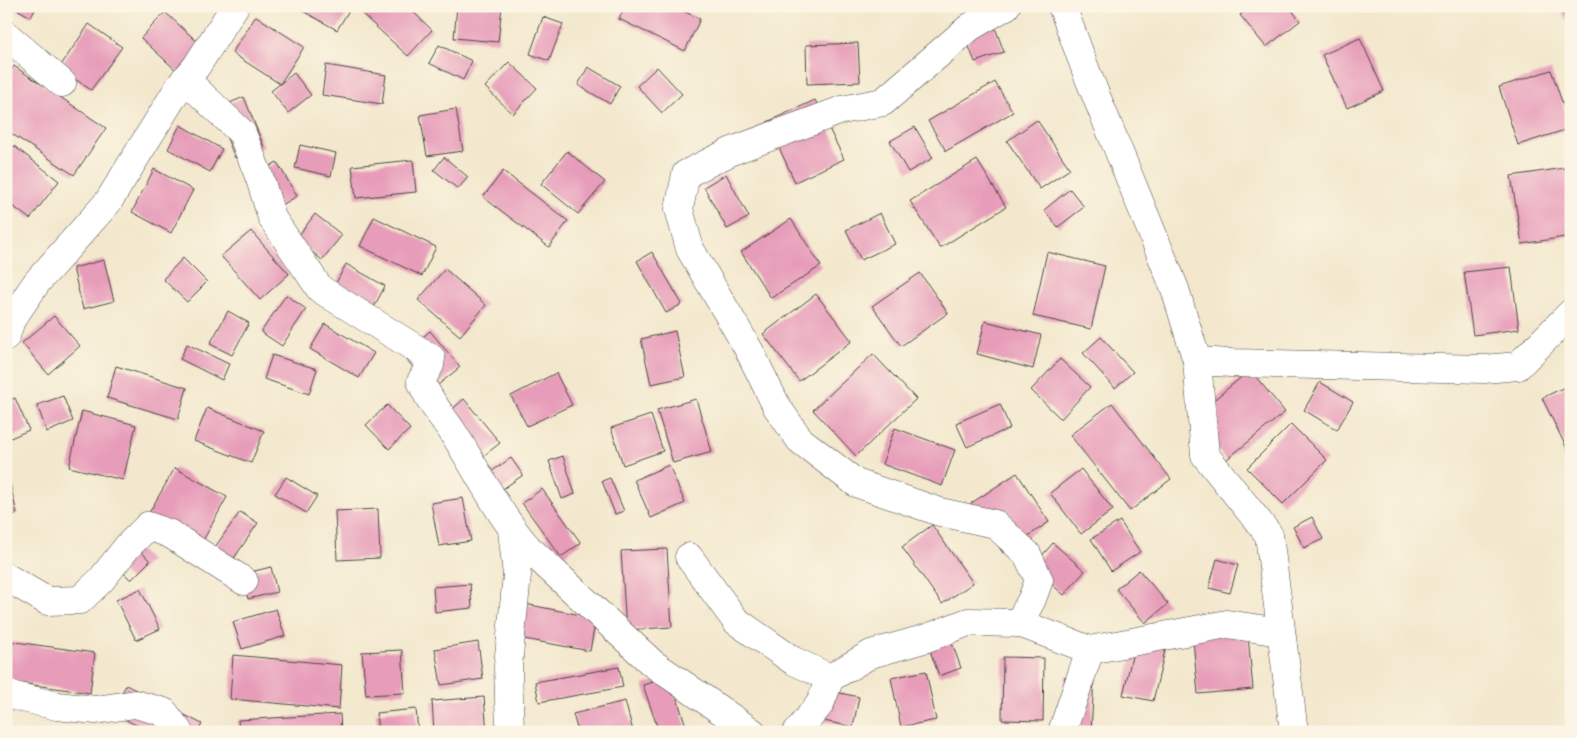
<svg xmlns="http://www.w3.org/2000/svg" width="1577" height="738" viewBox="0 0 1577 738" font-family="Kalam,sans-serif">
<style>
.building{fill:#e79db9}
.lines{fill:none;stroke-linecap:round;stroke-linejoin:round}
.minor-casing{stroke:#494743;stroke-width:29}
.minor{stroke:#fff;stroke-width:28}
</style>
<rect width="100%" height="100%" fill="#fcf5e5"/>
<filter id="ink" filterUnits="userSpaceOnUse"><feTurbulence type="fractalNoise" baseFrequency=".02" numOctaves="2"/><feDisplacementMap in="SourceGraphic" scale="10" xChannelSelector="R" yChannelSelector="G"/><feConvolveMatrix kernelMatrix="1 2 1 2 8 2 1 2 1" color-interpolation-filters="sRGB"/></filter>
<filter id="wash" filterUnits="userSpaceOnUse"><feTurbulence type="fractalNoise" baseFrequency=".0096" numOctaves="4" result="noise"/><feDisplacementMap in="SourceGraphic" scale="20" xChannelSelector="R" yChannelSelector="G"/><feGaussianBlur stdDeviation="1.12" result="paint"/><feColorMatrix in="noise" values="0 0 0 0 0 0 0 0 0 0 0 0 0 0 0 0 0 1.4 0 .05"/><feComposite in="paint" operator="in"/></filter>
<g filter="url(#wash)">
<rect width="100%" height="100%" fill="#f3e8cd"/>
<g id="blocks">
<g class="building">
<path d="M11,6H37L31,17Z"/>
<path d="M294,6H349L351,7L337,30Z"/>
<path d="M369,6H407L432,30L408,56L362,14Z"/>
<path d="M457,6H502L498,42L454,38Z"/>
<path d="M625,6H673L700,19L685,51L619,19Z"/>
<path d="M1251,6H1289L1300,21L1266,47L1240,15Z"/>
<path d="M1559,6H1571V29Z"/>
<path d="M165,12L203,47L179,73L141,38Z"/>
<path d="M256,16L304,47L280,84L232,53Z"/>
<path d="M543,17L563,24L549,61L530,54Z"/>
<path d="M992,19L1004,52L975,62L962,29Z"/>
<path d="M89,24L122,47L91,90L59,68Z"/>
<path d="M1360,38L1384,91L1347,108L1322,55Z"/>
<path d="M858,43L860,82L807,84L806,45Z"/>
<path d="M439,45L472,61L463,80L429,63Z"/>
<path d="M509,62L537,88L513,114L485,87Z"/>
<path d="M326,65L386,75L382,104L322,95Z"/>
<path d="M14,66L106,128L74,175L6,130V78Z"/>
<path d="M588,67L620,86L610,104L578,85Z"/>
<path d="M657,67L682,94L662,113L637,86Z"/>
<path d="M1551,70L1571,128L1518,145L1499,87Z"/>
<path d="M294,73L311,95L288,113L271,91Z"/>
<path d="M995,82L1013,112L946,151L928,121Z"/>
<path d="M244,97L264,147L235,158L215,109Z"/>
<path d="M815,100L844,159L795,182L767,122Z"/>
<path d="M456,109L463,151L427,156L420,115Z"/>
<path d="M1037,120L1070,169L1040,189L1007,141Z"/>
<path d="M180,125L222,149L210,172L168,149Z"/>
<path d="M915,127L933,158L908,172L890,141Z"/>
<path d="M300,145L336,153L331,176L295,168Z"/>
<path d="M14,146L59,181L30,219L6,201V156Z"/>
<path d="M567,151L605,182L578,214L541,184Z"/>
<path d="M444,157L468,177L458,189L434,170Z"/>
<path d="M413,160L416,192L356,198L352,166Z"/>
<path d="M977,160L1006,207L940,248L910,201Z"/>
<path d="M277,162L297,196L269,213L249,179Z"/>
<path d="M1571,167V236L1522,244L1511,176Z"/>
<path d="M154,169L193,190L171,233L132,212Z"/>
<path d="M503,171L568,221L549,247L483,197Z"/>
<path d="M726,174L749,217L727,229L704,187Z"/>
<path d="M1070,189L1084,207L1058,227L1044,210Z"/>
<path d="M880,213L895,244L861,260L846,230Z"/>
<path d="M315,214L342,235L322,260L296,239Z"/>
<path d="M374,217L436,247L422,276L360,246Z"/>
<path d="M791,219L821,266L771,298L741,252Z"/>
<path d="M251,231L289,274L260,300L221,256Z"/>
<path d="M652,252L682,304L666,313L637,261Z"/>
<path d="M1047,252L1105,266L1091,329L1033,316Z"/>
<path d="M183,258L207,282L187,302L163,279Z"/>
<path d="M104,260L114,301L83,309L73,268Z"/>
<path d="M346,264L385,286L374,307L335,285Z"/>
<path d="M1511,267L1519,329L1473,335L1464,272Z"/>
<path d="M445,269L486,305L460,336L418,300Z"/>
<path d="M920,273L948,313L901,346L872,306Z"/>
<path d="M816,294L852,341L799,381L763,334Z"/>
<path d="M286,295L306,309L282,346L261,332Z"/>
<path d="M228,311L249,323L232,355L210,344Z"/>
<path d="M54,316L80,346L48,374L22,343Z"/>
<path d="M985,321L1041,335L1033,369L977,354Z"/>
<path d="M325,324L374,353L359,378L310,349Z"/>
<path d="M430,331L460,367L432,390L402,354Z"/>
<path d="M675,331L685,377L651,384L641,339Z"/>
<path d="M1101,337L1133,372L1115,388L1083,353Z"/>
<path d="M187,344L229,364L222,380L180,359Z"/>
<path d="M873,354L916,399L856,456L813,410Z"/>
<path d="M272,355L317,369L309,394L264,379Z"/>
<path d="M1060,359L1090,387L1061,419L1031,390Z"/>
<path d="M116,366L187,388L178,419L107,398Z"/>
<path d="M1250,370L1285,412L1226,460L1192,418Z"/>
<path d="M556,373L572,405L527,426L511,396Z"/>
<path d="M1320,382L1353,402L1337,430L1304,410Z"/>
<path d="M1571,384V457L1542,398Z"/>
<path d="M63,396L73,421L47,432L37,405Z"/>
<path d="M15,398L29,430L6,440V402Z"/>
<path d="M464,399L500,443L477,461L442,418Z"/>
<path d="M696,399L712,452L673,463L657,410Z"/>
<path d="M1112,403L1171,479L1130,511L1070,435Z"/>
<path d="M1000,404L1010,428L967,447L956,423Z"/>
<path d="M387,405L410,429L389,449L366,425Z"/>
<path d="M207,408L264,431L251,463L194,441Z"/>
<path d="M82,411L136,425L123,480L69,467Z"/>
<path d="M651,415L663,451L623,465L611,428Z"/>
<path d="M1291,424L1327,460L1283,504L1247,468Z"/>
<path d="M895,428L955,450L942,486L882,464Z"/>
<path d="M563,456L575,494L562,499L549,461Z"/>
<path d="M511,458L523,475L497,493L485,476Z"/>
<path d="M669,465L685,503L651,518L634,480Z"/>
<path d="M6,466L17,514L6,516Z"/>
<path d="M175,468L227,497L199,548L146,518Z"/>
<path d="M1081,469L1113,510L1081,534L1050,493Z"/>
<path d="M1017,473L1049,522L1003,553L970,504Z"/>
<path d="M286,477L317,496L306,513L275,494Z"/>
<path d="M610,478L624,511L615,514L602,481Z"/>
<path d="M542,489L581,543L561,557L522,503Z"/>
<path d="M463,498L471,541L439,546L431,503Z"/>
<path d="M378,509L380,558L337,560L335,511Z"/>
<path d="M240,512L258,523L228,567L210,554Z"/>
<path d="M1312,517L1323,539L1304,548L1293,527Z"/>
<path d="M1120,521L1140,552L1111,571L1091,539Z"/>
<path d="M932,525L973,583L942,604L902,547Z"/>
<path d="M128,538L150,561L131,580L108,558Z"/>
<path d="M1053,543L1085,571L1064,595L1032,567Z"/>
<path d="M667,549L672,627L626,630L621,551Z"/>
<path d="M1217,559L1238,565L1230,593L1209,588Z"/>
<path d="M271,567L277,592L248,599L242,574Z"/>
<path d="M1139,570L1168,604L1145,623L1116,589Z"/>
<path d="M470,584L472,608L435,612L433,587Z"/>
<path d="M140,589L160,629L136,640L116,600Z"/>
<path d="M525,604L596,618L590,651L519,638Z"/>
<path d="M276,609L285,636L242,649L233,622Z"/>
<path d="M1247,625L1253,689L1198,694L1192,629Z"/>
<path d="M947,629L961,668L939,676L925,636Z"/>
<path d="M1137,635L1167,642L1153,701L1123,695Z"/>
<path d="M8,641L95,653L90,693L6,681V654Z"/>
<path d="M478,642L483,679L441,685L435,649Z"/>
<path d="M402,650L405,693L366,695L362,652Z"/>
<path d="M233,655L342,665L339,709L230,699Z"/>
<path d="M1003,657L1044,658L1043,721L1002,720Z"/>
<path d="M619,667L623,687L539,702L535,682Z"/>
<path d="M926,671L936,720L901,727L891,678Z"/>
<path d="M1065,676L1094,678L1091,732H1063Z"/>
<path d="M670,677L688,732H659L643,685Z"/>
<path d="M126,685L202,724L198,732H150L112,713Z"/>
<path d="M826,690L859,697L853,727L819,720Z"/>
<path d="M484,697L487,732H434L432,701Z"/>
<path d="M625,701L633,731L578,732L573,714Z"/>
<path d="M416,709L418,732H378L376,713Z"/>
<path d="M340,714L341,732H239L238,720Z"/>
<path d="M976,725L1008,731V732H975Z"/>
</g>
</g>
</g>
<g filter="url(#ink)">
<use href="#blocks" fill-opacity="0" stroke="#494743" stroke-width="1"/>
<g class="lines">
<defs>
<g id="minor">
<path d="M1006,6L970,27L883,102L842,110L732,151L686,174L679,209L690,249L749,350L777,407L800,440L856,483L940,512L995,524L1027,554L1039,580L1032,599L1019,623"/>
<path d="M1062,6L1088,76L1175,289L1197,361L1205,455L1269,535L1294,732"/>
<path d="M6,35L62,83"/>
<path d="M185,79L242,133L260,179L272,218L320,289L431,358L430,365L421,381C429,402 444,418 456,437C479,474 499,515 528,548L652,663L752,732"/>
<path d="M6,336L11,320L37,282L108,202L179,87L196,67L235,6"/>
<path d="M1197,361L1231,363L1484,369L1518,366L1571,313"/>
<path d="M689,557L736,621L792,660L830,678"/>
<path d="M6,577L47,601L80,600L101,580L128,546L148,526L170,534L244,581"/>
<path d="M6,694L57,706L96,710L135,704L164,712L179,732"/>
<path d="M510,732L508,666L517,575L512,530"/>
<path d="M797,732L820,704L830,678L871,654L927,638L968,622L1019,623L1090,650L1227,624L1281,632"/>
<path d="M1062,732L1090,650"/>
</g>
</defs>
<use href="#minor" class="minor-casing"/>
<use href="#minor" class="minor"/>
</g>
</g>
<rect width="1577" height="738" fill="none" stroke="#fcf5e5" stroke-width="25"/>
</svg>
